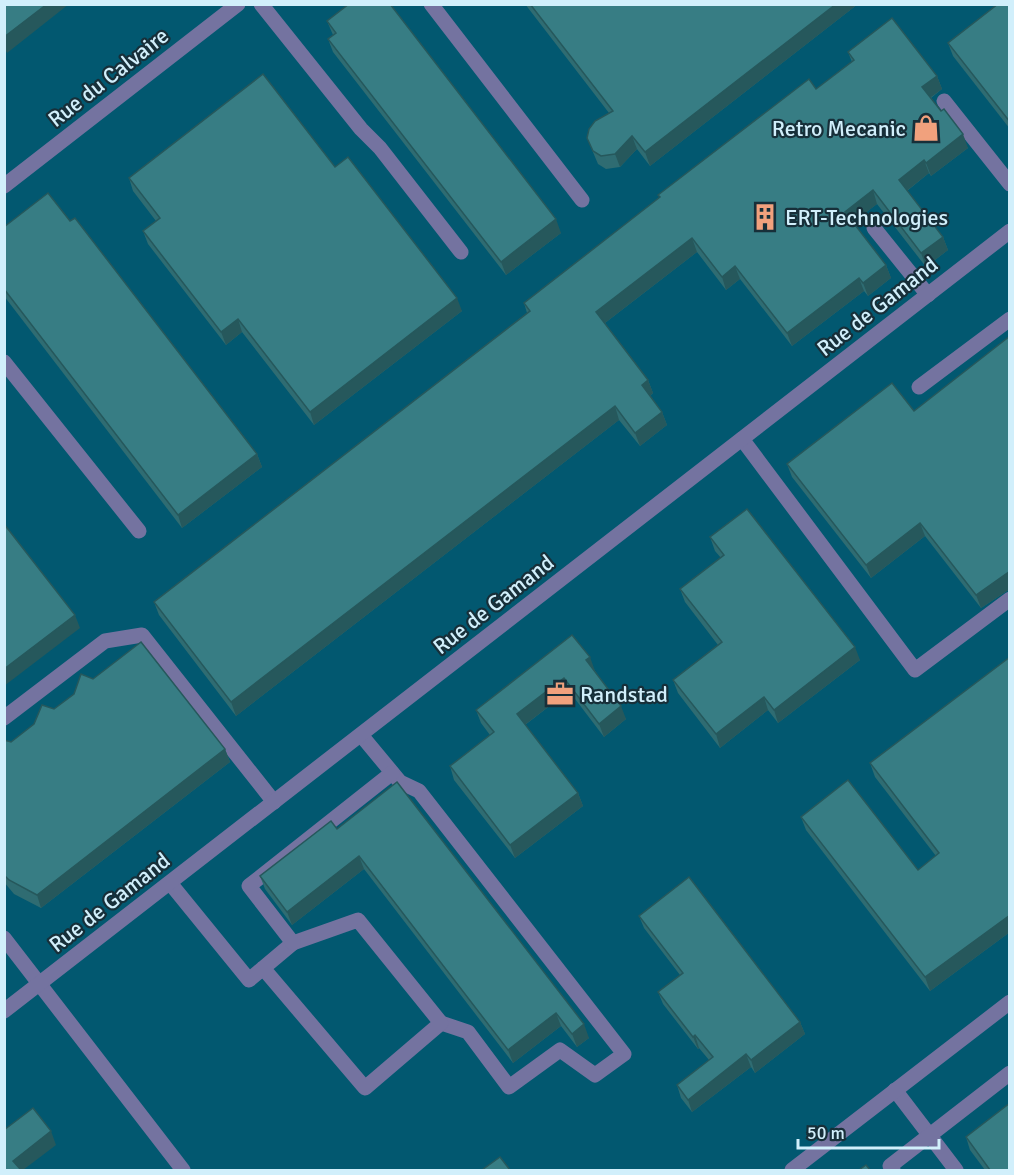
<svg xmlns="http://www.w3.org/2000/svg" width="1014" height="1175" viewBox="0 0 1014 1175" font-family="Signika,sans-serif">
<style>
.built{fill:#025870}
.lines{fill:none;stroke-linecap:round;stroke-linejoin:round}
.minor{stroke:#7473a0;stroke-width:15}
.wall{fill:#2f6c72}
.shaded-wall{fill:#26585c}
.building{fill:#377d84;stroke:#26585c;stroke-width:1.5}
.labels{text-anchor:middle;stroke-width:4.5;stroke-linejoin:round;paint-order:stroke}
.street-label{font-size:22px;fill:#d1effb;stroke:#172f39}
.poi-label{font-size:22px;fill:#d1effb;stroke:#172f39;text-anchor:start}
</style>
<rect width="100%" height="100%" fill="#094d61"/>
<rect class="built" x="5" y="5" width="1004" height="1165"/>
<g class="lines">
<g class="minor">
<path d="M261,4L361,129L380,148L461,252"/>
<path d="M431,4L582,200"/>
<path d="M944,101L1010,184"/>
<path d="M4,186L238,4"/>
<path d="M874,228L928,295"/>
<path d="M4,362L139,531"/>
<path d="M919,387L1010,319"/>
<path d="M742,439L915,670L1010,599"/>
<path d="M4,718L105,641L142,635L274,802"/>
<path d="M361,735L400,782L419,791L624,1054L595,1075L560,1050L509,1087L468,1032L441,1023"/>
<path d="M170,883L249,980L293,943L358,920L441,1023L365,1088L263,968"/>
<path d="M4,938L183,1170"/>
<path d="M293,943L249,886L392,773"/>
<path d="M4,1011L1010,231"/>
<path d="M895,1090L956,1170"/>
<path d="M792,1170L1010,1002"/>
<path d="M893,1170L890,1166L1010,1073"/>
</g>
</g>
<g class="wall">
<path d="M525,4H858L650,166L637,149L620,167L606,169L598,164L587,138L609,113Z"/>
<path d="M1010,4V129L953,56L948,43Z"/>
<path d="M327,21L561,233L506,275L333,52L328,39L333,35Z"/>
<path d="M848,52L937,76L942,89L931,98L968,148L931,176L929,173L907,191L943,237L948,250L926,267L877,204L853,222L886,265L891,278L868,296L864,291L792,346L740,279L726,290L697,252L605,323L648,380L653,393L650,396L662,412L667,425L640,446L619,420L236,716L159,615L154,602L527,313L524,303L660,198L658,195L816,89L852,62Z"/>
<path d="M335,167L462,311L314,425L242,332L226,345L148,244L143,231L156,221L133,191L129,178Z"/>
<path d="M4,227L257,454L262,467L182,528L4,296Z"/>
<path d="M1010,336V589L981,608L925,536L871,578L792,477L787,464L914,411Z"/>
<path d="M710,537L860,660L778,723L768,710L720,748L678,693L673,680L718,645L685,602L680,589L721,558L715,551Z"/>
<path d="M572,635L626,719L604,737L569,691L525,725L578,793L583,806L515,858L454,780L450,766L490,735L481,723L476,710Z"/>
<path d="M1010,657V932L930,991L806,830L801,817L918,870L936,856L875,777L870,763Z"/>
<path d="M54,709L225,749L230,762L41,908L14,894L4,882V740L11,742Z"/>
<path d="M337,829L589,1038L577,1047L561,1026L513,1063L364,869L292,925L265,889L260,876Z"/>
<path d="M639,916L800,1022L805,1034L755,1073L751,1067L692,1112L681,1098L677,1085L709,1060L699,1048L698,1049L663,1004L658,992L680,975L644,928Z"/>
<path d="M966,1137L1010,1170H985L970,1150Z"/>
</g>
<g class="shaded-wall">
<path d="M47,4H69L7,53L4,47V37Z"/>
<path d="M836,4H858L650,166L645,152Z"/>
<path d="M937,76L942,89L927,100L922,87Z"/>
<path d="M963,134L968,148L931,176L926,163Z"/>
<path d="M632,136L637,149L620,167L615,154Z"/>
<path d="M924,160L929,173L904,193L899,180Z"/>
<path d="M873,190L877,204L850,225L845,212Z"/>
<path d="M556,219L561,233L506,275L501,262Z"/>
<path d="M943,237L948,250L926,267L921,253Z"/>
<path d="M692,238L697,252L601,326L596,312Z"/>
<path d="M886,265L891,278L868,296L863,283Z"/>
<path d="M735,266L740,279L726,290L722,277Z"/>
<path d="M859,278L864,291L792,346L787,333Z"/>
<path d="M457,298L462,311L314,425L310,412Z"/>
<path d="M238,319L242,332L226,345L221,332Z"/>
<path d="M648,380L653,393L646,399L642,385Z"/>
<path d="M615,406L619,420L236,716L231,702Z"/>
<path d="M662,412L667,425L640,446L635,433Z"/>
<path d="M257,454L262,467L182,528L178,515Z"/>
<path d="M920,523L925,536L871,578L866,565Z"/>
<path d="M1010,571V589L981,608L976,595Z"/>
<path d="M75,615L80,628L4,686V669Z"/>
<path d="M855,647L860,660L778,723L774,710Z"/>
<path d="M590,657L595,671L586,660Z"/>
<path d="M564,678L569,691L522,727L517,714Z"/>
<path d="M764,697L768,710L720,748L716,734Z"/>
<path d="M621,706L626,719L604,737L599,724Z"/>
<path d="M225,749L230,762L41,908L37,895Z"/>
<path d="M578,793L583,806L515,858L510,845Z"/>
<path d="M359,856L364,869L292,925L287,912Z"/>
<path d="M1010,915V932L930,991L925,977Z"/>
<path d="M556,1013L561,1026L513,1063L508,1050Z"/>
<path d="M800,1022L805,1034L755,1073L751,1060Z"/>
<path d="M584,1024L589,1038L577,1047L572,1034Z"/>
<path d="M695,1035L699,1048L698,1049L693,1037Z"/>
<path d="M746,1054L751,1067L692,1112L688,1100Z"/>
<path d="M51,1131L56,1145L23,1170H17L13,1161Z"/>
</g>
<g class="building">
<path d="M4,4H47L4,37Z"/>
<path d="M349,4H390L556,219L501,262L328,39L336,33L327,21Z"/>
<path d="M530,4H836L645,152L632,136L615,154L601,156L593,151L587,138L589,129L595,121L613,111Z"/>
<path d="M998,4H1010V122L948,43Z"/>
<path d="M892,18L937,76L922,87L941,111L944,109L963,134L926,163L924,160L899,180L943,237L921,253L873,190L845,212L886,265L863,283L859,278L787,333L735,266L722,277L692,238L596,312L648,380L642,385L662,412L635,433L615,406L231,702L154,602L530,311L524,303L660,197L658,195L809,79L816,89L854,60L848,52Z"/>
<path d="M263,74L335,167L348,157L457,298L310,412L238,319L221,332L143,231L160,218L129,178Z"/>
<path d="M48,193L70,221L75,218L257,454L178,515L4,289V227Z"/>
<path d="M1010,336V571L976,595L920,523L866,565L787,464L892,383L914,411Z"/>
<path d="M747,509L855,647L774,710L764,697L716,734L673,680L722,642L680,589L724,555L710,537Z"/>
<path d="M4,524L75,615L4,669Z"/>
<path d="M572,635L590,657L586,660L621,706L599,724L564,678L517,714L578,793L510,845L450,766L494,732L476,710Z"/>
<path d="M141,642L225,749L37,895L9,880L4,875V740L11,742L34,724L42,705L54,709L74,694L81,674L93,679Z"/>
<path d="M1010,657V915L925,977L801,817L848,780L918,870L939,853L870,763Z"/>
<path d="M397,782L584,1024L572,1034L556,1013L508,1050L359,856L287,912L260,876L331,821L337,829Z"/>
<path d="M689,877L800,1022L751,1060L746,1054L688,1100L677,1085L713,1057L695,1035L693,1037L658,992L683,973L639,916Z"/>
<path d="M1010,1103V1170H990L966,1137Z"/>
<path d="M33,1108L51,1131L13,1161L21,1170H4V1130Z"/>
<path d="M500,1157L510,1170H482Z"/>
<path d="M866,1165L870,1170H859Z"/>
</g>
<defs>
<symbol id="shop-bare" viewBox="-9 -9 18 18"><path d="M-5-2.5h2.3a2.7 3.5 0 0 1 5.4 0H5L5.5 6h-11ZM-1.5-2.5h3a1.5 2.3 0 0 0-3 0Z" fill="#f1a17d" stroke="#172f39" stroke-width="2.5" paint-order="stroke"/></symbol>
<symbol id="building-bare" viewBox="-9 -9 18 18"><path d="M-4-6H4V6H1V3H-1V6H-4ZM-2.5-4.3h1.7v1.8h-1.7ZM.8-4.3h1.7v1.8H.8ZM-2.5-1h1.7V.8h-1.7ZM.8-1h1.7V.8H.8Z" fill="#f1a17d" stroke="#172f39" stroke-width="2.5" paint-order="stroke"/></symbol>
<symbol id="office-bare" viewBox="-9 -9 18 18"><path d="M-6-3h4V-5.5h4V-3h4V5H-6ZM-1-4.5V-3h2v-1.5ZM-6 0V1H6V0Z" fill="#f1a17d" stroke="#172f39" stroke-width="2.5" paint-order="stroke"/></symbol>
</defs>
<g fill-rule="evenodd">
<use href="#shop-bare" x="907" y="109" width="38" height="38"/>
<use href="#building-bare" x="746" y="198" width="38" height="38"/>
<use href="#office-bare" x="541" y="675" width="38" height="38"/>
</g>
<g class="labels">
<g class="street-label">
<text transform="translate(108 77) rotate(-38)" y="8">Rue du Calvaire</text>
<text transform="translate(877 306) rotate(-38)" y="8">Rue de Gamand</text>
<text transform="translate(493 604) rotate(-38)" y="8">Rue de Gamand</text>
<text transform="translate(109 902) rotate(-38)" y="8">Rue de Gamand</text>
</g>
<g class="poi-label">
<text x="906" y="136" text-anchor="end">Retro Mecanic</text>
<text x="785" y="225">ERT-Technologies</text>
<text x="580" y="702">Randstad</text>
</g>
</g>
<rect width="1014" height="1175" fill="none" stroke="#d1effb" stroke-width="12"/>
<path d="M798 1139v9h141v-9" fill="none" stroke="#d1effb" stroke-width="3"/>
<text x="807" y="1139" font-size="18" fill="#d1effb" stroke="#172f39" stroke-width="4.5" paint-order="stroke">50 m</text>
</svg>
